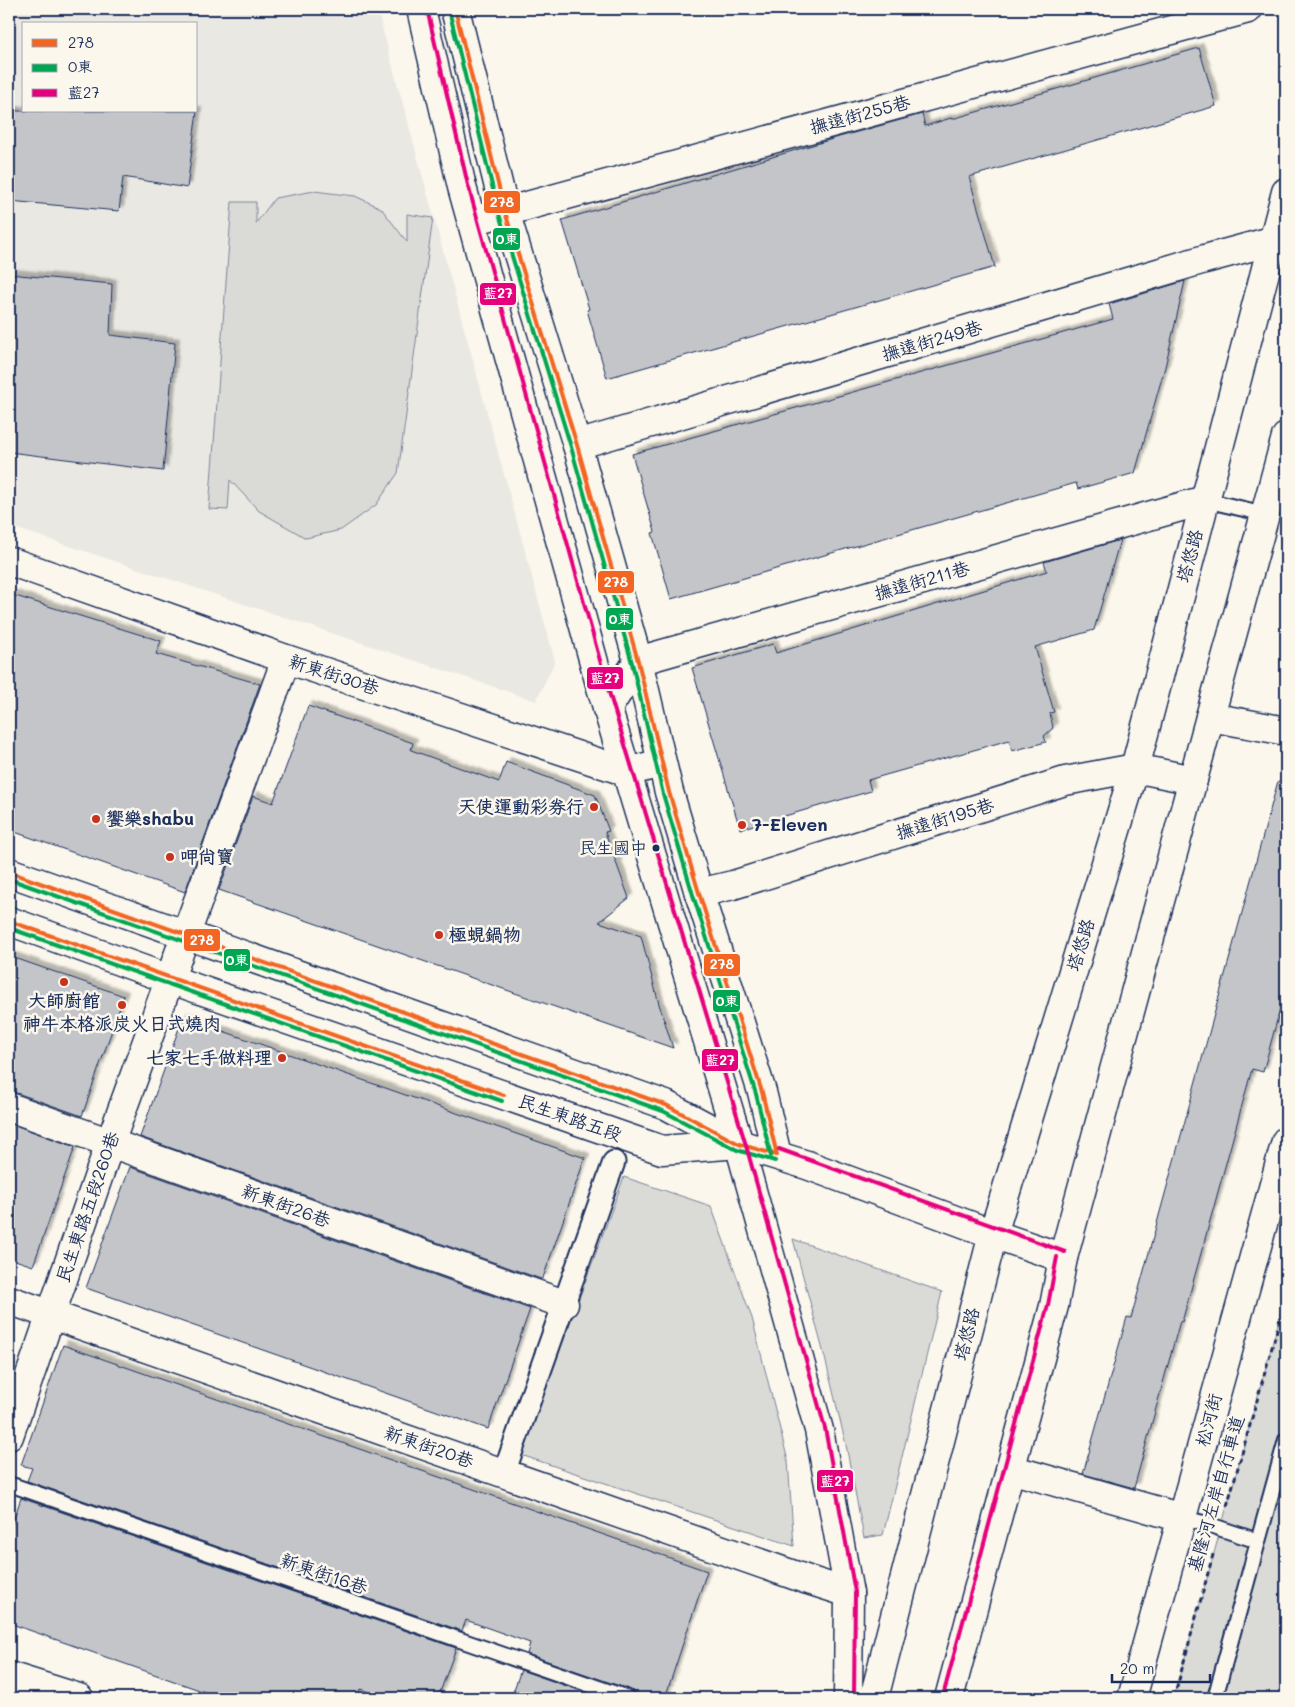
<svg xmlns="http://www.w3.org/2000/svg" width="1295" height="1707" viewBox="0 0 1295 1707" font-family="Mali,'LXGW WenKai TC',sans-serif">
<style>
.built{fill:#eae8e2;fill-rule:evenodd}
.green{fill:#dadad7;stroke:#7a849a}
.building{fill:#c3c5c9;stroke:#1b2f5e;filter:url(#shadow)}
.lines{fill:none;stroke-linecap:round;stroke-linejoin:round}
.service-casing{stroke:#1b2f5e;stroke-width:18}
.pedestrian-casing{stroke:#1b2f5e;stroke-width:25}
.minor-casing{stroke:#1b2f5e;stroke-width:31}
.tertiary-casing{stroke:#1b2f5e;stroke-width:31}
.secondary-casing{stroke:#1b2f5e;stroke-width:31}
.path{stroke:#1b2f5e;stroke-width:3;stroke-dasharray:5 4;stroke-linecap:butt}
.service{stroke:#fbf7ec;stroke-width:14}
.pedestrian{stroke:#fbf7ec;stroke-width:21}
.minor{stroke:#fbf7ec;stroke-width:28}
.tertiary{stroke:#fbf7ec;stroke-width:28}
.secondary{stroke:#fbf7ec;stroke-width:28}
.bus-1-casing{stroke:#fbf7ec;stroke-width:8}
.bus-2-casing{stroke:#fbf7ec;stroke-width:8}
.bus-3-casing{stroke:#fbf7ec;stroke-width:8}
.bus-1{stroke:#f26522;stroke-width:4}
.bus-2{stroke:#00a651;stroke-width:4}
.bus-3{stroke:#e5007d;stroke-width:4}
.poi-dot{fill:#c8321e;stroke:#fbf7ec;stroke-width:2}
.bus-dot{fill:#1b2f5e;stroke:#fbf7ec;stroke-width:2}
.labels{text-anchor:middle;stroke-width:5;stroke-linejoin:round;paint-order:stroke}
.bus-label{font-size:17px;fill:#1b2f5e;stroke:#fbf7ec;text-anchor:end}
.street-label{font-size:18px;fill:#1b2f5e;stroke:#fbf7ec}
.poi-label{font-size:18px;font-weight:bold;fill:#1b2f5e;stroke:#fbf7ec;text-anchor:start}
.line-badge{stroke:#fbf7ec;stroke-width:2}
.badge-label{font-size:14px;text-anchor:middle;font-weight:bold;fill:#fff}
</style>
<defs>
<filter id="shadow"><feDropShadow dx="4.5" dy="-4.5" stdDeviation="1" flood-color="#0004"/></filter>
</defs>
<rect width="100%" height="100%" fill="#fbf7ec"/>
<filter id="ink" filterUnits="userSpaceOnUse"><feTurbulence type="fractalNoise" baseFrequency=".02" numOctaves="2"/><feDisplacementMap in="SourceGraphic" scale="10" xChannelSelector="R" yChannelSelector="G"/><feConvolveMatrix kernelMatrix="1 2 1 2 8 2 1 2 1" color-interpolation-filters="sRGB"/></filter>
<g filter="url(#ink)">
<g class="built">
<path d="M9,9H377L555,661L536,701L9,526ZM24,24H196V111H24Z"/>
<path d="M9,1689L37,1698H9Z"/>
</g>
<g class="green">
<path d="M314,191L355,196L381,208L407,242V214L433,218L398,473L376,505L341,530L306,538L259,511L230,480L228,510L209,509L232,202H256V223L275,198Z"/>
<path d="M624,1177L711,1206L752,1318L788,1461L794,1546L521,1455Z"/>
<path d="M793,1239L942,1292L883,1535L864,1538L846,1445L825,1358Z"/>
<path d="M1286,1295V1698H1173L1185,1657Z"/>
</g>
<g class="building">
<path d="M1199,48L1216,106L969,177L995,267L607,378L587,310L589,309L562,220L839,137L922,114L925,126L951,118L952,119Z"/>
<path d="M9,111H197L187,188L123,177L119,211L9,201Z"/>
<path d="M9,274L112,284L110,335L175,343L163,471L9,452Z"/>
<path d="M1185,281L1165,367L1135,473L1078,489L1076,483L671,599L652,533L655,532L632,454L1113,319L1109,304Z"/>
<path d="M1120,540L1094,630L1035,647L1054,712L1050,713L1053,728L1044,736L1046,742L1012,751L1009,740L868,780L871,791L740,829L692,668L773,644L776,653L1047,571L1044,562Z"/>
<path d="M9,594L161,641L156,654L260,684L185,892L9,830Z"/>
<path d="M308,706L413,743L411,750L499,782L506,762L595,795L609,831L605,832L629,898L599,922L641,936L659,1004L673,1048L219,890L253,796L273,803Z"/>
<path d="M1278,781L1286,782V987L1263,1072L1252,1069L1182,1322L1180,1321L1134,1488L1083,1474L1127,1317L1131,1318Z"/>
<path d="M9,956L124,996L82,1116L14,1092H9Z"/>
<path d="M183,1017L585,1158L543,1278L541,1279L140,1137Z"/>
<path d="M9,1123L75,1147L33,1266L9,1258Z"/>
<path d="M130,1167L530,1309L488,1429L86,1288Z"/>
<path d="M63,1345L707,1571L665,1698H637L635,1693L631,1690L527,1654L530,1643L466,1620L462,1631L27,1481L32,1468L21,1465Z"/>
<path d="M21,1498L456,1648L438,1698H387L360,1689L357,1698H222L9,1623V1533Z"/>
<path d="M521,1670L602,1698H511Z"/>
</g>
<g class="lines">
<defs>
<g id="service">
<path d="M1205,500L1265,514"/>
<path d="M9,1484L628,1698"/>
<path d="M1182,1518L1204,1523L1258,1541"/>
<path d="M1215,1698L1286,1440"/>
</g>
<path id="pedestrian" d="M504,1473L614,1162"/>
<g id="minor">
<path d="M472,221L1248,9"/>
<path d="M577,445L1205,259L1275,240L1286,242"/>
<path d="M9,561L286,659L627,772L661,763"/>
<path d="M607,709L638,661L1205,500"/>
<path d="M1210,717L1286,731"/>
<path d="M699,893L733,885L1065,781L1135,768L1193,780"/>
<path d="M9,1107L564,1304"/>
<path d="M9,1300L808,1580L849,1593"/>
<path d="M9,1436L110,1143L286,659"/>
<path d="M1010,1469L1182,1518"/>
<path d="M9,1676L79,1698"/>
<path d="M1132,1698L1286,1141"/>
</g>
<g id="tertiary">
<path d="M421,9L462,187L600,684L739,1144L819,1430L849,1593L848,1698"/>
<path d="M455,9L505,212L577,445L638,661L669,792L699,893L762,1092L777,1155"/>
<path d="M9,872L666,1105L739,1144L807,1165L993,1234L1063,1258"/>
<path d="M9,921L169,979L662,1150L739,1144"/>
</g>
<g id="secondary">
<path d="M874,1698L993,1234L1135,768L1286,192"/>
<path d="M949,1698L1054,1306L1063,1258L1286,437"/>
</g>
</defs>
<use href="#service" class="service-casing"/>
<use href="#pedestrian" class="pedestrian-casing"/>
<use href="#minor" class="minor-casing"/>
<use href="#tertiary" class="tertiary-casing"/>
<use href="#secondary" class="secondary-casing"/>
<g class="path">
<path d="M1227,1506L1286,1298"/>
<path d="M1174,1698L1214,1551"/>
</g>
<use href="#service" class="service"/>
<use href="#pedestrian" class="pedestrian"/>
<use href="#minor" class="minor"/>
<use href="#tertiary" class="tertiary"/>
<use href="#secondary" class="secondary"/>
<defs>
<g id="bus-1">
<path d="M455,9L505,212L577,445L638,661L669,792L699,893L762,1092L777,1155"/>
<path d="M9,872L666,1105L739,1144L777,1155"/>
<path d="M9,921L504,1095"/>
</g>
<g id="bus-2">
<path d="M449,10L499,214L571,447L632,663L663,794L693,895L756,1094L771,1156"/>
<path d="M9,879L663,1111L737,1150L775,1161"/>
<path d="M9,928L502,1101"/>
</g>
<g id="bus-3">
<path d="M427,9L468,185L606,682L745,1142L825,1428L855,1592L854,1698"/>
<path d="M779,1149L1065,1252"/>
<path d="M943,1696L1048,1305L1057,1257"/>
</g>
</defs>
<use href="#bus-1" class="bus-1-casing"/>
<use href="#bus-2" class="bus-2-casing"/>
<use href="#bus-3" class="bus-3-casing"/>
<use href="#bus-1" class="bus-1"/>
<use href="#bus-2" class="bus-2"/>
<use href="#bus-3" class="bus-3"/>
</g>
</g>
<g class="poi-dot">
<circle cx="594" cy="807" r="5"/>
<circle cx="96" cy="819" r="5"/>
<circle cx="742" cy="825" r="5"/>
<circle cx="170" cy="857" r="5"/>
<circle cx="439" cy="935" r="5"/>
<circle cx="64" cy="982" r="5"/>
<circle cx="122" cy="1005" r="5"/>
<circle cx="282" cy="1058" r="5"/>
</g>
<circle class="bus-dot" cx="656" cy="848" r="4.5"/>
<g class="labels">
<g class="bus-label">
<text x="647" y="854">民生國中</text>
</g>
<g class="street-label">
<text transform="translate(860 115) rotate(-15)" y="6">撫遠街255巷</text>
<text transform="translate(932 341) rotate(-16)" y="6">撫遠街249巷</text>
<text transform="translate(1190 556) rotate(-75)" y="6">塔悠路</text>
<text transform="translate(922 581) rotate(-16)" y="6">撫遠街211巷</text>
<text transform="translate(334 675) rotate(18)" y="6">新東街30巷</text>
<text transform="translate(945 819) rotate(-17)" y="6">撫遠街195巷</text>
<text transform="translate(1081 945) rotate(-73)" y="6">塔悠路</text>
<text transform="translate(570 1118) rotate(19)" y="6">民生東路五段</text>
<text transform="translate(286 1206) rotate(20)" y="6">新東街26巷</text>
<text transform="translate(88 1207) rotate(-71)" y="6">民生東路五段260巷</text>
<text transform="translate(967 1334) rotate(-76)" y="6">塔悠路</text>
<text transform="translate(1209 1420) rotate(-75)" y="6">松河街</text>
<text transform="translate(429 1447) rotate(19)" y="6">新東街20巷</text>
<text transform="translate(1216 1494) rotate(-74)" y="6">基隆河左岸自行車道</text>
<text transform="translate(324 1574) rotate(19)" y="6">新東街16巷</text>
</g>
<g class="poi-label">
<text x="584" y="813" text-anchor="end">天使運動彩券行</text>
<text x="106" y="825">饗樂shabu</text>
<text x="752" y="831">7-Eleven</text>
<text x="180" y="863">呷尚寶</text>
<text x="449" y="941">極蜆鍋物</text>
<text x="64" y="1007" text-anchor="middle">大師廚館</text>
<text x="122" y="1030" text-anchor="middle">神牛本格派炭火日式燒肉</text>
<text x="272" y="1064" text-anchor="end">七家七手做料理</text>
</g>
</g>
<g class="line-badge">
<rect x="483" y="190" width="38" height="24" rx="5" fill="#f26522"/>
<rect x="492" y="227" width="29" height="24" rx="5" fill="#00a651"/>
<rect x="479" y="282" width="38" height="24" rx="5" fill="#e5007d"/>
<rect x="597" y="570" width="38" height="24" rx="5" fill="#f26522"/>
<rect x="605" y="607" width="29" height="24" rx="5" fill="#00a651"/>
<rect x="586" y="666" width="38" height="24" rx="5" fill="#e5007d"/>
<rect x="183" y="928" width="38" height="24" rx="5" fill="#f26522"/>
<rect x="223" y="948" width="28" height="24" rx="5" fill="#00a651"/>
<rect x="703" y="953" width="38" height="24" rx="5" fill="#f26522"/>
<rect x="712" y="989" width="29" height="24" rx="5" fill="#00a651"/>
<rect x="701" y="1048" width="38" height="24" rx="5" fill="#e5007d"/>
<rect x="816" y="1469" width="38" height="24" rx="5" fill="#e5007d"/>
</g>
<g class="badge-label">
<text x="502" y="207">278</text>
<text x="507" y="244">0東</text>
<text x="498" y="298">藍27</text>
<text x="616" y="587">278</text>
<text x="620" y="624">0東</text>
<text x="605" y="683">藍27</text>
<text x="202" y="945">278</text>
<text x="237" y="965">0東</text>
<text x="722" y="969">278</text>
<text x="727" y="1006">0東</text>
<text x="720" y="1065">藍27</text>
<text x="835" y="1486">藍27</text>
</g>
<rect width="1295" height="1707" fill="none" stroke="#fbf7ec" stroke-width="30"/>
<rect x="15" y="15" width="1265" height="1677" fill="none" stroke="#1b2f5e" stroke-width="2" filter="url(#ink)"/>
<rect x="22" y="22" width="175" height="90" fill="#fbf7ec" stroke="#a1a7b3"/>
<rect x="32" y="39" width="25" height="8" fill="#f26522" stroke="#a1a7b3"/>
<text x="68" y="48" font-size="15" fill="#1b2f5e">278</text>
<rect x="32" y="64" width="25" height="8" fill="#00a651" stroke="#a1a7b3"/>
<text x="68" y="72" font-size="15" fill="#1b2f5e">0東</text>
<rect x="32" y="89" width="25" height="8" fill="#e5007d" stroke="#a1a7b3"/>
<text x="68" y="98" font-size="15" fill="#1b2f5e">藍27</text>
<path d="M1112 1674v8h98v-8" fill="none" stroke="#1b2f5e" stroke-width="2.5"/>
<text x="1120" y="1674" font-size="15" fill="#1b2f5e" stroke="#fbf7ec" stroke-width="4" paint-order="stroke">20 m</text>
</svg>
